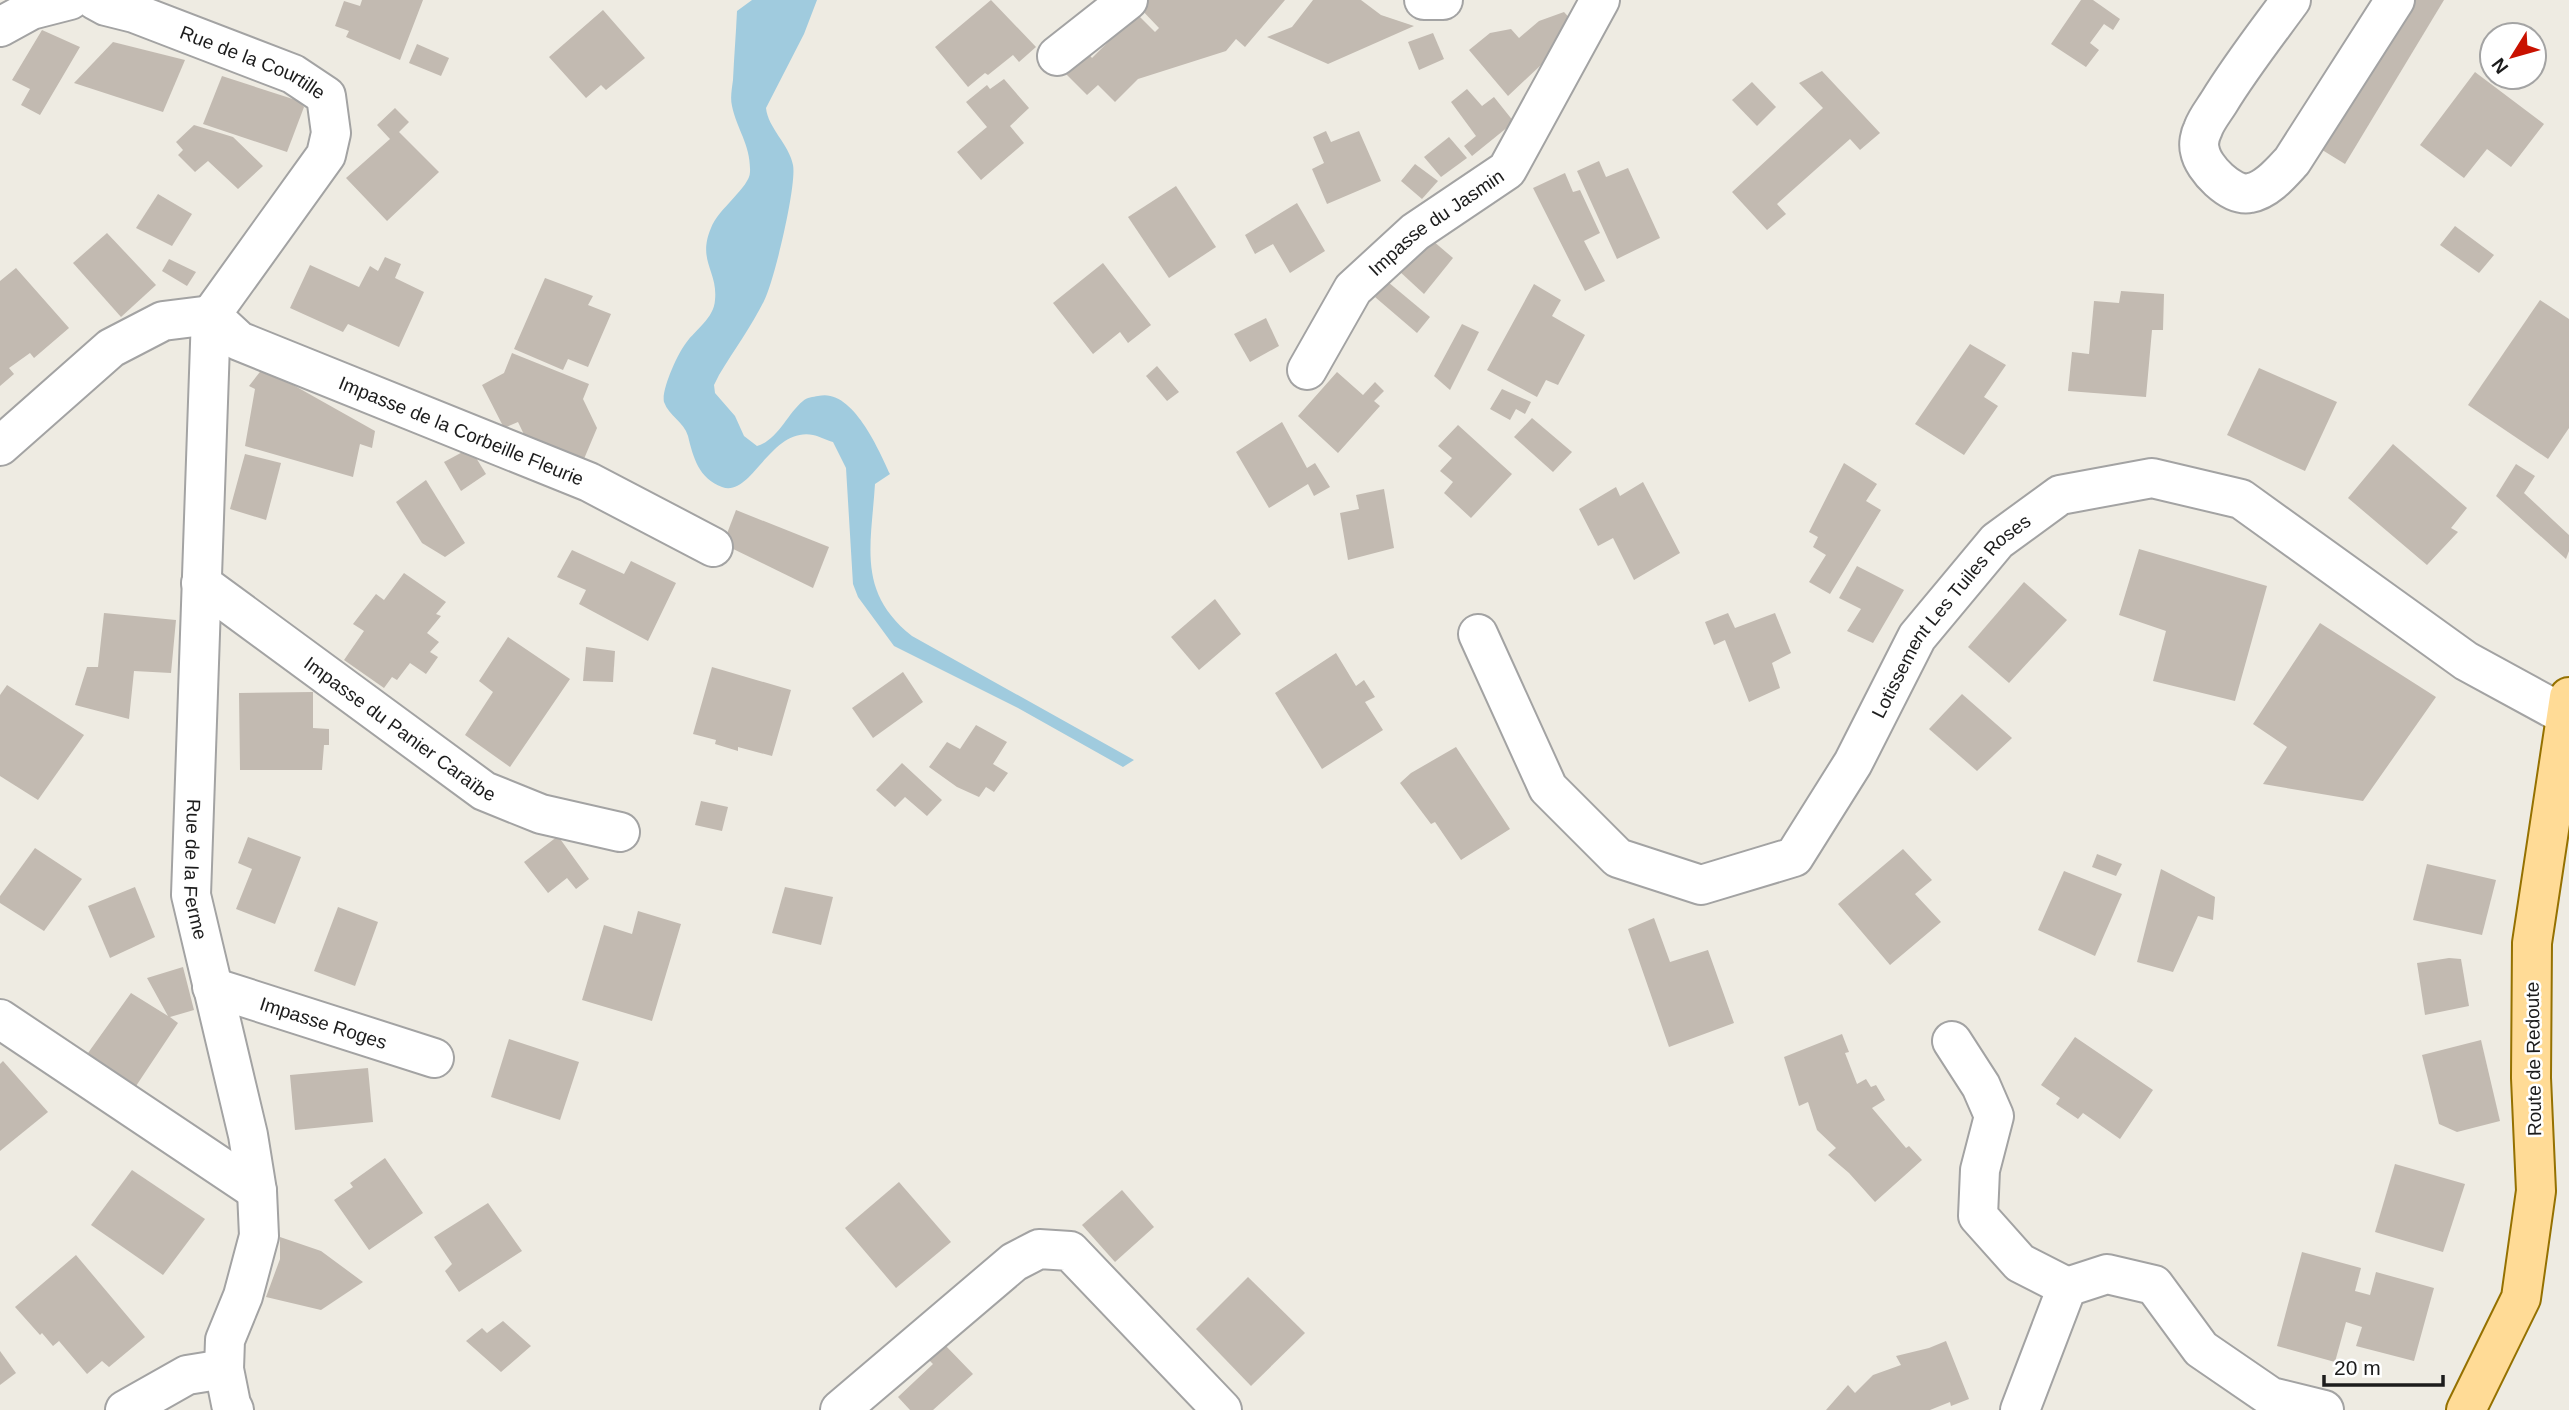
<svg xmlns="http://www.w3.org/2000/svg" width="2569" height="1410" viewBox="0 0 2569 1410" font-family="Helvetica,sans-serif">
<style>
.water{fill:#a0cbde}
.building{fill:#c2bab1}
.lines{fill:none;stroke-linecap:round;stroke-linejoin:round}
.minor-casing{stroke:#a3a3a3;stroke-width:42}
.major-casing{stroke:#957100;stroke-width:42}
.minor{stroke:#fff;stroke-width:38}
.major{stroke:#ffdb96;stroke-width:38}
.labels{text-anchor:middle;stroke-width:5;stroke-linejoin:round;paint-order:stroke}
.street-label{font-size:19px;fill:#1c1c1c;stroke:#fff}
</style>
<rect width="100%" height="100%" fill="#eeebe2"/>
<path class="water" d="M752,0H817L804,34L766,108C768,128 789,144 793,165C797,185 774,282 764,301C751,327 734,350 719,375L714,385L715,393L735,416L744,436L757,446C778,440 787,414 803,401C807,397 813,397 818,396C852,387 879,450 890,474L875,484C871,547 857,592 912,636L1134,760L1123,767L1018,708L894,646L858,597L853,584L846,468L833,442C826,440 819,436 813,435C770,427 752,498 722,487C699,479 693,457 688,436C684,422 669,416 664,402C661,390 678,353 686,343C696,329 714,318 715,300C718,271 697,261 711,228C718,209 750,187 750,172C751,145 737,130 732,106C730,98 732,88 733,80C734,57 736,34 737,11Z"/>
<g class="building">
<path d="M362,0H423L400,60L346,37L349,31L335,26L344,1L360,6Z"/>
<path d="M991,0L1036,47L1019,62L1013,55L988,75L985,73L968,87L935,47Z"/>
<path d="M1144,0H1285L1245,47L1236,39L1226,51L1138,79L1115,102L1098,85L1087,95L1066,74L1088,53L1092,58L1126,24L1133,10L1155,32L1159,28L1138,6Z"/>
<path d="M1313,0H1361L1381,15L1414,26L1328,64L1267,37L1292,27Z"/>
<path d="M2081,0H2093L2120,19L2113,30L2104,24L2090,43L2099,50L2086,67L2051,44Z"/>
<path d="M2408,0H2444L2345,164L2319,148Z"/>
<path d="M603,10L645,58L606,90L601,85L586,98L549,57Z"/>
<path d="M1564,12L1574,23L1558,49L1508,96L1469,50L1490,33L1511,29L1519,38L1539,21Z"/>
<path d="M42,30L80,47L40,115L21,105L30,89L12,80Z"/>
<path d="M1433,33L1444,59L1419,70L1408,42Z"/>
<path d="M113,42L185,60L163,112L74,83Z"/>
<path d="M417,44L449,58L441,76L409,63Z"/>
<path d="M1822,71L1880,133L1860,150L1850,139L1777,204L1786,214L1767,230L1732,192L1823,108L1799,83Z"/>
<path d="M2475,72L2544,124L2511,167L2487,149L2464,178L2420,145Z"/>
<path d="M222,76L299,101L304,107L287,152L203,124Z"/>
<path d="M1004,79L1029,108L1010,126L1024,143L981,180L957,152L987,127L966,102L987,85L990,89Z"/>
<path d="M1752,82L1776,107L1757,126L1732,100Z"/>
<path d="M1467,89L1482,106L1494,97L1514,122L1472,156L1464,146L1476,136L1451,102Z"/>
<path d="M395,108L409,122L399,132L439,172L387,221L346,178L390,139L377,125Z"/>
<path d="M194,125L233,137L263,166L238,189L208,161L195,172L178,155L183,150L176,142Z"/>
<path d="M1326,131L1331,142L1359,131L1381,181L1327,204L1312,169L1324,163L1313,137Z"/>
<path d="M1449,137L1467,158L1441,177L1424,157Z"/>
<path d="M1599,161L1606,177L1628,168L1660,238L1617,259L1577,171Z"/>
<path d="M1415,164L1438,181L1422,199L1401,181Z"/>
<path d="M1565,173L1573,192L1580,190L1600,233L1584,241L1605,281L1585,291L1533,188Z"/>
<path d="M1176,186L1216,247L1169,278L1128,217Z"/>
<path d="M158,194L192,214L172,246L136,228Z"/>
<path d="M1297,203L1325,251L1290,273L1273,244L1255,254L1245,235Z"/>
<path d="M2455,226L2494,255L2479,273L2440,245Z"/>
<path d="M107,233L156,285L121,317L73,263Z"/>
<path d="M1426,235L1453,258L1424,294L1398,270Z"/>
<path d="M385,257L401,264L395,278L424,292L399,347L348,324L343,332L290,308L310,265L359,287L370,266L378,271Z"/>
<path d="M169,259L196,272L187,286L162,271Z"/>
<path d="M1103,263L1151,325L1128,343L1120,332L1093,354L1053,303Z"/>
<path d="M16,268L69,328L34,358L30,353L9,368L14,374L0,386V281Z"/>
<path d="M545,278L593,296L588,305L611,314L588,367L568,359L563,370L514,349Z"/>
<path d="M1388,282L1430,317L1417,333L1375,297Z"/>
<path d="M1534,284L1561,300L1552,316L1585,335L1558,385L1546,380L1537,397L1487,370Z"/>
<path d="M2121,291L2164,294L2163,330H2152L2146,397L2068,391L2072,352L2089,354L2094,301L2119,303Z"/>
<path d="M2540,300L2569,319V428L2548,459L2468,405Z"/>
<path d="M1266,318L1279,346L1250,362L1234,334Z"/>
<path d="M1462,324L1479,332L1450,390L1434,376Z"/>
<path d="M1970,344L2006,365L1984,397L1998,406L1964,455L1915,424Z"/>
<path d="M512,353L589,384L583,399L597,428L581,466L531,449L518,422L504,428L482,385L504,373Z"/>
<path d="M1157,366L1179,392L1167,401L1146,376Z"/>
<path d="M263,368L375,431L372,448L360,444L353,477L245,446L255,389L249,386Z"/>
<path d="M2259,368L2337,402L2305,471L2227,435Z"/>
<path d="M1337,372L1363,395L1375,382L1384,391L1374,401L1380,406L1338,453L1298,416Z"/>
<path d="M1502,389L1531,402L1525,414L1516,409L1510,420L1490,409Z"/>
<path d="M1532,418L1572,452L1553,472L1514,437Z"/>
<path d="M1282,422L1307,468L1315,463L1330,487L1314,496L1308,484L1269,508L1236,452Z"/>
<path d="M1458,425L1512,474L1471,518L1444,493L1453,482L1440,471L1452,458L1438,446Z"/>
<path d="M2393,444L2467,508L2451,528L2458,532L2427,565L2348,498Z"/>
<path d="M470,448L486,474L461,491L444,462Z"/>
<path d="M245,454L281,463L266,520L230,509Z"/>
<path d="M1844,463L1877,484L1866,501L1881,510L1830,594L1809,582L1826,555L1813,547L1818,537L1809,532Z"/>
<path d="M2516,464L2535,476L2524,493L2569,535V551L2566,559L2496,496Z"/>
<path d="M426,480L465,543L445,557L422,543L396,502Z"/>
<path d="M1643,482L1680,553L1634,580L1613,538L1598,546L1579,509L1616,487L1620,496Z"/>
<path d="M1384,489L1394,548L1348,560L1340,513L1359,509L1356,495Z"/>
<path d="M736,510L829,547L813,588L723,544Z"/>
<path d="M2139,549L2267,586L2235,701L2153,681L2166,631L2119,615Z"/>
<path d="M572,550L624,574L631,561L676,583L648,641L579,604L586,590L557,577Z"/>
<path d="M1857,566L1904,590L1873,643L1847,631L1861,609L1839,598Z"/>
<path d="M404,573L446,602L436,614L441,616L427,633L439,642L430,652L438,657L426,674L410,663L397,680L392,677L384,688L344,660L364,631L353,624L376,594L384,600Z"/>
<path d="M2024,582L2067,620L2009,683L1968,647Z"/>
<path d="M1215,599L1241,634L1199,670L1171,637Z"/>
<path d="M104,613L176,620L171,673L134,671L129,719L75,705L87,667H98Z"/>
<path d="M1728,613L1735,628L1775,613L1791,653L1772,663L1780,688L1749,702L1725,640L1714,645L1705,622Z"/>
<path d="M2320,623L2436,697L2363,801L2263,784L2287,747L2253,724Z"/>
<path d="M508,637L570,679L510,767L465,735L493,692L479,681Z"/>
<path d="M586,647L615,651L613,682L583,681Z"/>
<path d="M1336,653L1356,686L1364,680L1375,697L1365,702L1383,730L1322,769L1275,693Z"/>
<path d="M712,667L791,690L772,756L738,747V751L715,744L716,740L693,734Z"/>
<path d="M903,672L923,702L873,738L852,708Z"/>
<path d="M7,685L84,735L38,800L0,776V695Z"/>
<path d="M313,692V728L329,729V745H324L322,770H240L239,693Z"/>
<path d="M1962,694L2012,738L1977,771L1929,729Z"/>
<path d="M976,725L1007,742L993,764L1008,773L994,792L986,787L979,797L957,787L929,767L947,742L960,749Z"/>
<path d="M1456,747L1510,829L1461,860L1435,822L1431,824L1400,783L1411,773Z"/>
<path d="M902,763L942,800L927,816L905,797L895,807L876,790Z"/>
<path d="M701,801L728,807L722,831L695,825Z"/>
<path d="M558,836L589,879L576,889L567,878L548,893L524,862Z"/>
<path d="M248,837L301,857L275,924L236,909L252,869L238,863Z"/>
<path d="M35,848L82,879L44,931L0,903V896Z"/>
<path d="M1903,849L1932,880L1915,894L1941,922L1890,965L1838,904Z"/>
<path d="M2097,854L2122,864L2116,876L2092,867Z"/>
<path d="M2427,864L2496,880L2482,935L2413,920Z"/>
<path d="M2161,869L2215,897L2213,920L2198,916L2173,972L2137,962Z"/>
<path d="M2064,871L2122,894L2095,956L2038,930Z"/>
<path d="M135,887L155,937L110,958L88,906Z"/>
<path d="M785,887L833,897L821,945L772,933Z"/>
<path d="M338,907L378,922L355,986L314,971Z"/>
<path d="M638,911L681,924L652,1021L582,1000L604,925L632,934Z"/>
<path d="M1654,918L1670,962L1708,950L1734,1023L1669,1047L1628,929Z"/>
<path d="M2449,958L2461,959L2469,1006L2425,1015L2417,963Z"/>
<path d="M183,967L194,1010L170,1017L178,1023L132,1092L83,1060L131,993L168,1016L147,978Z"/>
<path d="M1842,1034L1849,1052L1845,1053L1857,1084L1866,1079L1871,1087L1876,1085L1885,1100L1872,1108L1906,1148L1909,1146L1922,1160L1875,1202L1849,1173L1828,1155L1836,1148L1817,1130L1808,1102L1799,1106L1784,1057Z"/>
<path d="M2075,1037L2153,1090L2120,1139L2083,1113L2078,1119L2056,1104L2060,1098L2041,1085Z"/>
<path d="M509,1039L579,1062L560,1120L491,1097Z"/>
<path d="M2481,1040L2500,1121L2457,1132L2439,1124L2422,1055Z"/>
<path d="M3,1061L48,1112L0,1151V1064Z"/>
<path d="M368,1068L373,1122L295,1130L290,1075Z"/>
<path d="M385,1158L423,1213L369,1250L334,1200L353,1187L350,1183Z"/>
<path d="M2395,1164L2465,1184L2443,1252L2375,1232Z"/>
<path d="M132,1170L205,1219L163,1275L91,1225Z"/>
<path d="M899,1182L951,1242L896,1288L845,1228Z"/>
<path d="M1122,1190L1154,1227L1115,1262L1082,1225Z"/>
<path d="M488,1203L522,1251L459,1292L445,1271L452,1264L434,1237Z"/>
<path d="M280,1237L321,1251L363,1282L321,1310L266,1297L280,1259Z"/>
<path d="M2302,1252L2361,1268L2355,1291L2370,1295L2376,1272L2434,1288L2414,1361L2356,1346L2362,1327L2346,1322L2335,1362L2277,1346Z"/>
<path d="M76,1255L145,1337L109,1367L102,1361L87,1374L59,1341L53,1346L42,1333L40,1335L15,1307Z"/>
<path d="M1248,1277L1305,1333L1251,1386L1196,1329Z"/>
<path d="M503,1321L531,1346L501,1372L466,1341L482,1328L487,1333Z"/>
<path d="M1946,1341L1969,1399L1951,1406L1950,1402L1930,1410H1826L1848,1385L1855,1393L1873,1375L1901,1365L1896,1356L1929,1348Z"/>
<path d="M944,1344L973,1374L933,1410H910L898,1397L933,1364L927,1358Z"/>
<path d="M0,1351L16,1373L0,1385Z"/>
</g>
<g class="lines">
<defs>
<g id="minor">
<path id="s1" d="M95,0L106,6L134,13L293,74L326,96L331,133L326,155L211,315"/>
<path d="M1424,0H1443"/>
<path d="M2291,0C2267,33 2241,66 2219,102C2214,110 2206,120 2203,129C2200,135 2198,144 2200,151C2203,168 2231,197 2250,193C2267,190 2281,173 2292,161L2395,0"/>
<path d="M0,27L31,10L70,0"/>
<path d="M1057,56L1128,0"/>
<path id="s2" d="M211,315L191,895L248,1135L257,1191L259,1236L243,1296L225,1340L224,1369L231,1404L234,1410"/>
<path id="s3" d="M211,315L239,341L589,482L713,547"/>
<path id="s4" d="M1307,370L1353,289L1415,232L1507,170L1600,0"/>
<path d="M0,446L111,348L163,321L211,315"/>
<path id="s5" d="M201,583L484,791L541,814L620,832"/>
<path id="s6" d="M1478,634L1548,788L1618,858L1701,885L1794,857L1853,763L1917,637L1997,541L2060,495L2152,478L2241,499L2466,661L2565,715"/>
<path id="s7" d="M212,987L434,1058"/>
<path d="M0,1019L257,1191"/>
<path d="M1952,1041L1981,1086L1994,1116L1980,1170L1978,1216L2020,1263L2067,1287"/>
<path d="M125,1410L187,1375L224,1369"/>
<path d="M840,1410L1014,1262L1039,1249L1070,1251L1222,1410"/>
<path d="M2020,1410L2067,1287L2107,1274L2154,1285L2201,1349L2271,1397L2324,1410"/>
</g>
<path id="major" d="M2466,1410L2521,1298L2536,1191L2531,1078L2532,943L2569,697"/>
</defs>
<use href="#minor" class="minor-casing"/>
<use href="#major" class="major-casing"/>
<use href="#minor" class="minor"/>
<use href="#major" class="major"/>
</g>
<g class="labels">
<g class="street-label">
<text dy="7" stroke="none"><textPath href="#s1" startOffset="170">Rue de la Courtille</textPath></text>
<text dy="7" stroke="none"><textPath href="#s4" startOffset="200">Impasse du Jasmin</textPath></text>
<text dy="7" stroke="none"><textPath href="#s3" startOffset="278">Impasse de la Corbeille Fleurie</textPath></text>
<text dy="7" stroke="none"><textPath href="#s6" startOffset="742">Lotissement Les Tuiles Roses</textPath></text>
<text dy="7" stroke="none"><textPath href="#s5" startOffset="247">Impasse du Panier Caraïbe</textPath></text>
<text dy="7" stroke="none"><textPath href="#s2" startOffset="555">Rue de la Ferme</textPath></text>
<text dy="7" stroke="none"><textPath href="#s7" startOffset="117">Impasse Roges</textPath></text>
<text transform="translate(2533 1059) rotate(-91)" y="7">Route de Redoute</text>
</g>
</g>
<g transform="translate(2513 56) rotate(233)"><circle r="33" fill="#ffffff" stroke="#a4a4a4" stroke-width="2"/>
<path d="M0-5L12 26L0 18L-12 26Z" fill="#c91100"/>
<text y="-10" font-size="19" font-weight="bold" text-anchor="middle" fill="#1c1c1c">N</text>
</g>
<path d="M2324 1375v10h119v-10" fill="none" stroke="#1c1c1c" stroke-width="3.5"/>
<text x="2334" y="1375" font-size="21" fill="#1c1c1c" stroke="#ffffff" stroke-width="5" paint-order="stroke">20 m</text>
</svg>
